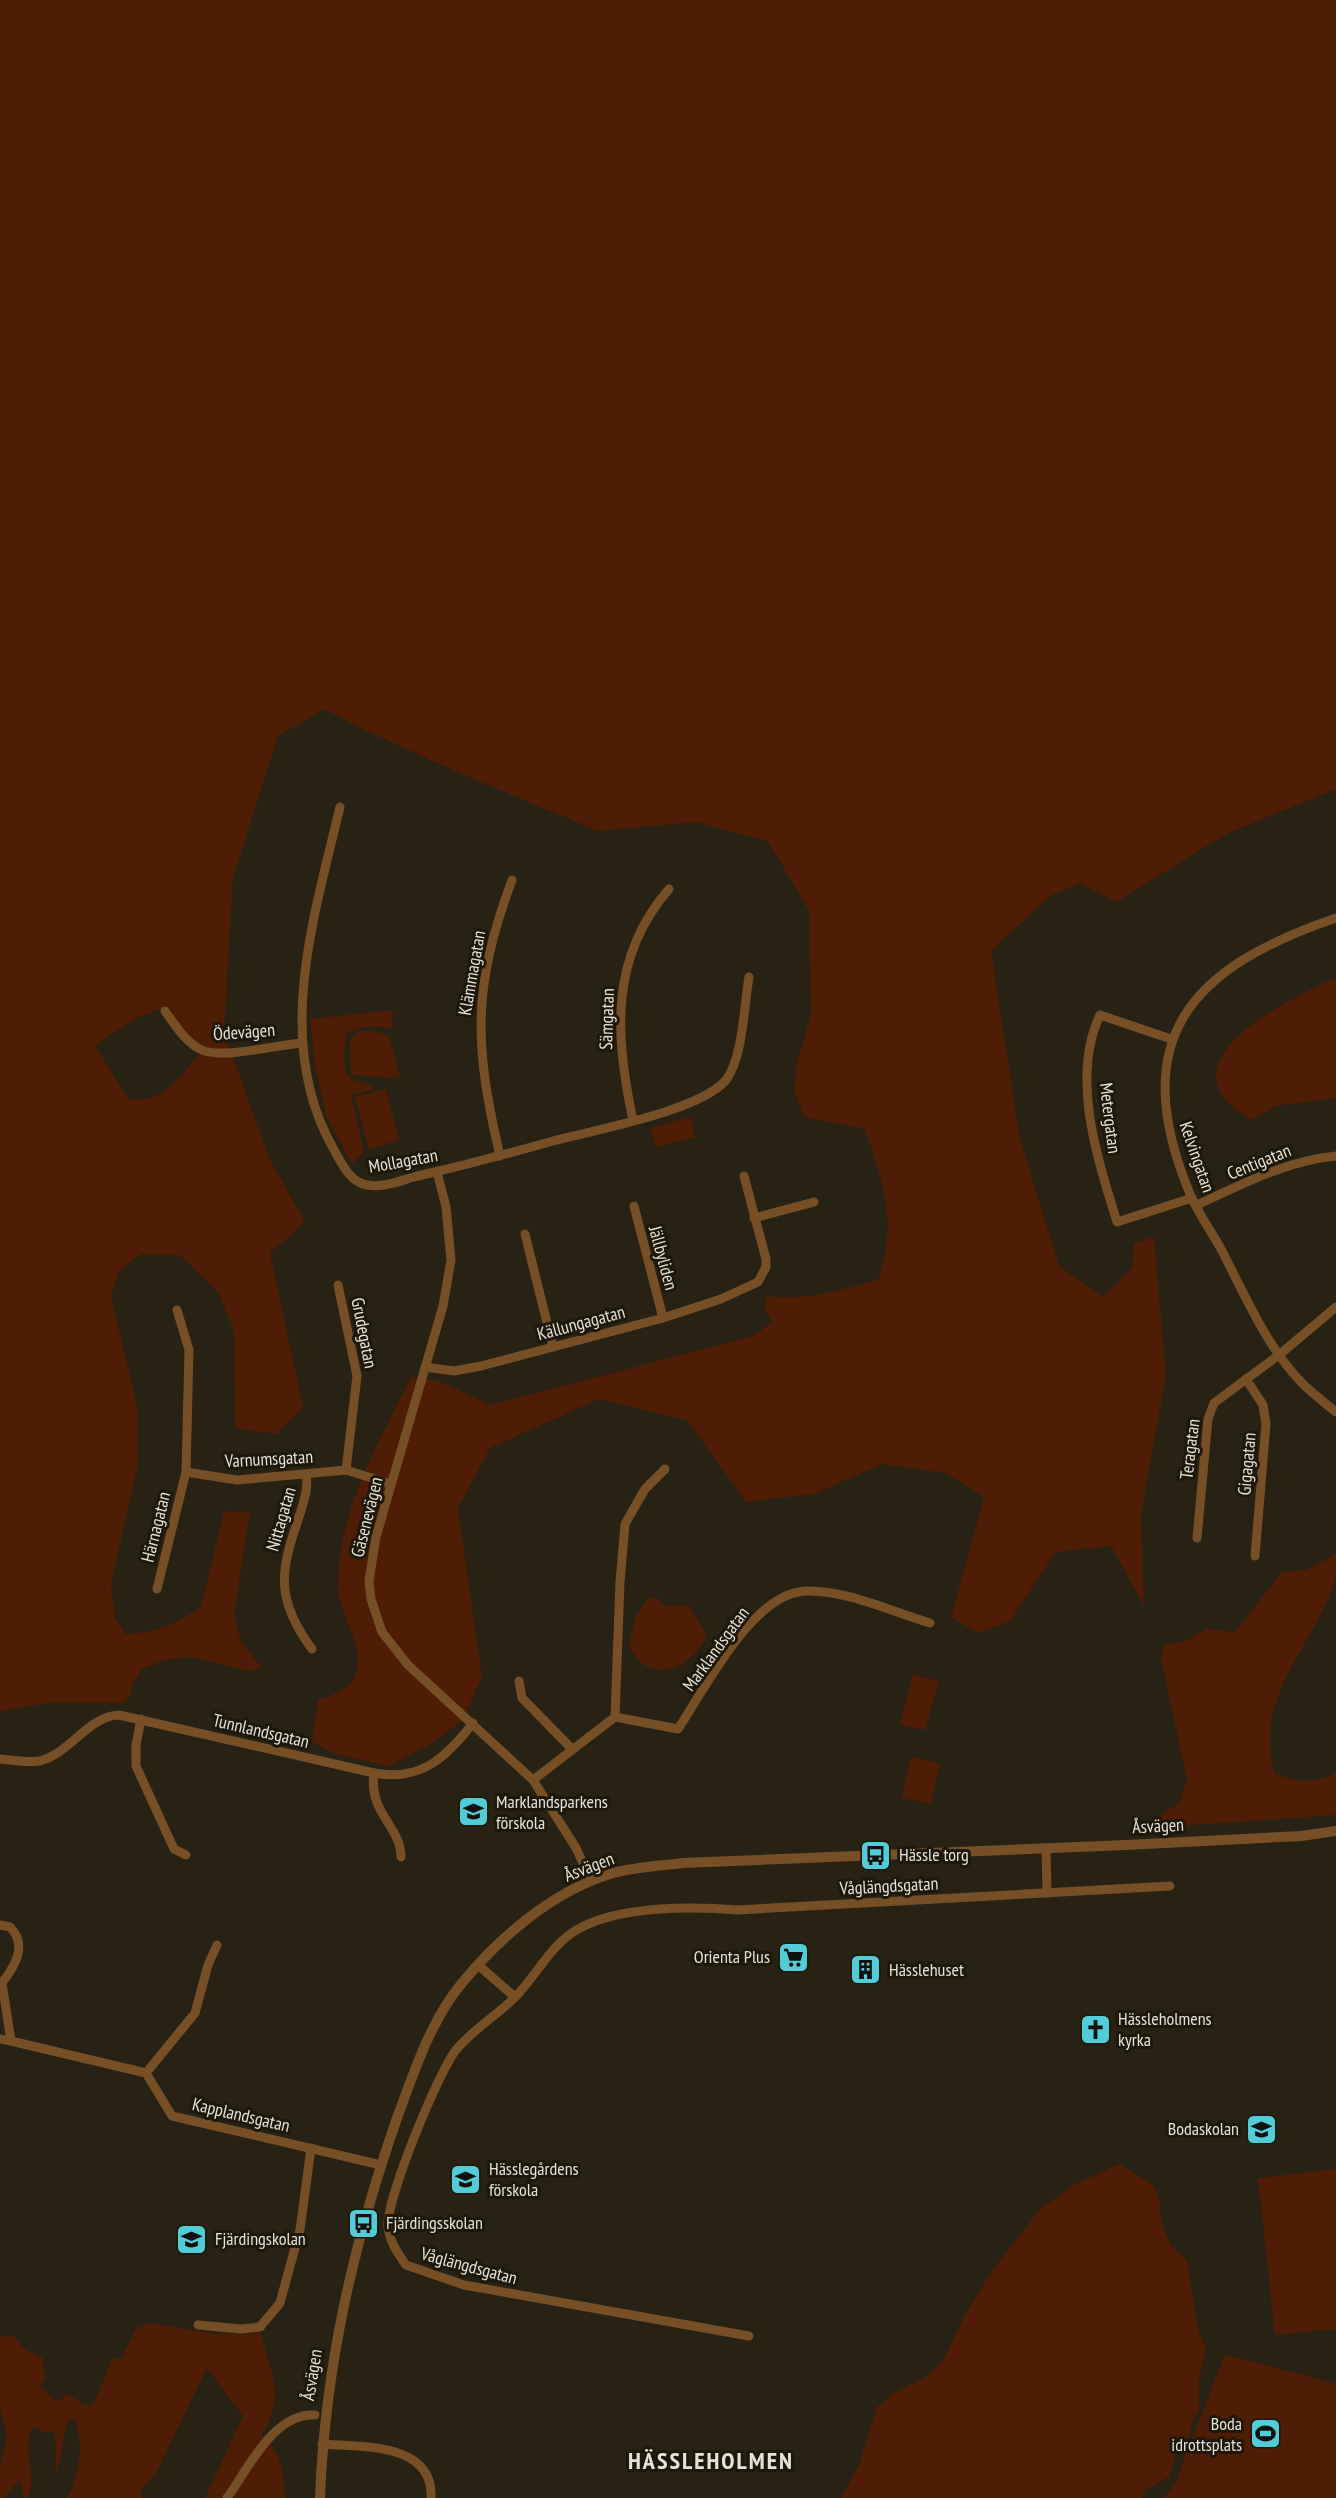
<svg xmlns="http://www.w3.org/2000/svg" width="1336" height="2498" viewBox="0 0 1336 2498" font-family="'PT Sans Narrow',sans-serif">
<style>
.green{fill:#4f1c05;fill-rule:evenodd}
.lines{fill:none;stroke-linecap:round;stroke-linejoin:round}
.minor{stroke:#764f27;stroke-width:9}
.tertiary{stroke:#764f27;stroke-width:10}
.labels{text-anchor:middle;stroke-width:6;stroke-linejoin:round;paint-order:stroke}
.street-label{font-size:18px;fill:#e5e1d8;stroke:#1d180b}
.poi-label{font-size:18px;fill:#e5e1d8;stroke:#1d180b;text-anchor:start}
.district-label{font-size:24px;font-weight:bold;letter-spacing:2px;fill:#e5e1d8;stroke:#1d180b}
</style>
<rect width="100%" height="100%" fill="#272214"/>
<g class="green">
<path d="M0,0H1336V789L1228,833L1116,902L1080,883L1050,896L991,951L1020,1139L1059,1266L1103,1297L1132,1268L1134,1243L1154,1237L1166,1376L1141,1514L1144,1606L1111,1546L1056,1552L1010,1621L979,1633L951,1618L984,1497L945,1473L882,1464L814,1494L746,1502L687,1420L599,1399L490,1448L458,1508L482,1677L462,1721L430,1744L389,1766L335,1754L312,1742L318,1700C334,1694 354,1689 357,1669C362,1640 338,1614 338,1586C338,1510 379,1443 411,1377L439,1381L490,1405L753,1336L772,1322L764,1308L767,1296C807,1301 840,1290 878,1280C898,1223 883,1183 865,1129L804,1117L794,1090L797,1062L811,1015L809,911L768,841L696,822L598,831L471,778L358,727L325,709L278,736L233,878L224,1032L269,1158L305,1222L270,1253L303,1407L277,1434L235,1428L234,1331L218,1292L180,1255L141,1254L119,1271L111,1297L137,1405L138,1464L111,1584L115,1618L125,1634C155,1633 176,1624 201,1607L224,1511L250,1513L234,1614L241,1642L261,1666L251,1671L191,1657L164,1660L142,1669L132,1685L131,1696L123,1703L55,1702L0,1711ZM168,1006L182,1028L203,1049C183,1073 162,1107 127,1098L95,1045L139,1017Z"/>
<path d="M1333,979L1336,981V1098L1276,1106L1251,1120C1239,1112 1227,1105 1220,1091C1195,1042 1301,994 1333,979Z"/>
<path d="M393,1010L392,1028L367,1026L347,1032C345,1044 339,1073 354,1080C362,1083 367,1082 375,1089L351,1095L364,1151L352,1164L326,1116L316,1070L310,1019Z"/>
<path d="M359,1031H374L389,1036L400,1076C382,1080 369,1074 351,1075L350,1039Z"/>
<path d="M386,1089L399,1140L369,1149L355,1097Z"/>
<path d="M690,1117L695,1137L656,1147L650,1128Z"/>
<path d="M1336,1554C1336,1562 1336,1573 1335,1581C1314,1646 1252,1697 1275,1773C1294,1782 1317,1785 1336,1772V1815L1151,1828L1146,1825L1179,1803L1187,1780L1161,1658L1164,1645L1184,1642L1206,1629L1235,1632L1282,1572L1306,1570Z"/>
<path d="M648,1598H658L664,1606L689,1605L706,1635C699,1658 667,1681 643,1664C637,1660 633,1652 629,1646L635,1618Z"/>
<path d="M913,1674L939,1681L925,1730L900,1725Z"/>
<path d="M911,1757L940,1763L931,1804L902,1798Z"/>
<path d="M1120,2164L1153,2185L1159,2199L1162,2225L1172,2247L1187,2260L1198,2329L1206,2348L1199,2380V2411L1193,2420L1189,2438L1178,2446L1169,2477L1146,2489L1142,2498H841L859,2465L877,2407L895,2392L924,2378L942,2362L966,2313L992,2271L1040,2209L1073,2185Z"/>
<path d="M1336,2169V2329L1275,2335L1258,2178Z"/>
<path d="M150,2323L216,2334L261,2333C270,2372 286,2396 262,2434C283,2458 283,2468 285,2498H205L243,2416L207,2368L156,2473L140,2490L143,2498H66C81,2478 83,2442 75,2419L68,2420C61,2439 64,2456 56,2474L55,2433L48,2431L46,2434L37,2427L30,2431C24,2453 37,2476 28,2498H24L19,2480L4,2498H0V2467L7,2436L0,2408V2337L13,2335L24,2349L42,2357L45,2378L40,2387L58,2402L68,2394L84,2405L94,2403L112,2359H121L136,2328Z"/>
<path d="M1225,2354L1336,2384V2498H1163L1175,2484Z"/>
</g>
<g class="lines">
<g class="minor">
<path d="M340,807C314,917 273,1042 333,1148C341,1162 349,1182 367,1185C382,1188 400,1181 414,1177C461,1166 507,1154 553,1141C594,1130 700,1111 726,1080C743,1058 744,1005 749,977"/>
<path d="M1336,918C1189,968 1126,1039 1190,1194C1198,1213 1211,1231 1221,1249C1245,1295 1267,1348 1303,1384C1313,1394 1325,1403 1336,1412"/>
<path d="M165,1011C175,1025 186,1043 202,1050C222,1059 278,1045 301,1043"/>
<path d="M1171,1039L1100,1015C1070,1078 1098,1160 1117,1222L1192,1198"/>
<path d="M633,1120C615,1037 609,958 669,889"/>
<path d="M500,1156C474,1045 472,988 512,880"/>
<path d="M437,1172L446,1207L451,1260L443,1306L376,1537L369,1581L371,1599L382,1632L408,1665L533,1780L576,1848L591,1881"/>
<path d="M1197,1205C1242,1184 1286,1161 1336,1156"/>
<path d="M634,1206L663,1318"/>
<path d="M754,1218L814,1202"/>
<path d="M525,1234L553,1347"/>
<path d="M338,1285L357,1376L346,1470"/>
<path d="M177,1310L189,1350L186,1472L237,1480L346,1470L391,1484"/>
<path d="M425,1367L454,1371L481,1366L663,1318L721,1299L758,1282L766,1267V1259L744,1176"/>
<path d="M1246,1379L1263,1405L1266,1424L1255,1556"/>
<path d="M306,1475C309,1488 303,1504 299,1517C280,1572 275,1599 312,1649"/>
<path d="M1197,1538L1208,1419L1214,1403L1279,1355L1336,1307"/>
<path d="M157,1589L186,1472"/>
<path d="M519,1681L522,1698L572,1749"/>
<path d="M615,1717L620,1582L625,1524L645,1489L665,1469"/>
<path d="M141,1719L136,1745V1766L174,1849L186,1855"/>
<path d="M0,1759C12,1760 27,1763 39,1761C70,1754 88,1716 119,1715L374,1773C420,1782 446,1758 473,1723"/>
<path d="M374,1773C368,1813 401,1826 401,1857"/>
<path d="M533,1780L615,1717L678,1729C705,1689 752,1593 806,1591C847,1590 892,1612 930,1623"/>
<path d="M1046,1849L1047,1893"/>
<path d="M0,1925L10,1927C28,1945 15,1966 2,1983L11,2041L146,2073L172,2116L381,2165"/>
<path d="M478,1965L515,1997"/>
<path d="M0,2039L11,2041"/>
<path d="M146,2073L195,2013L208,1965L217,1945"/>
<path d="M198,2325L241,2329L260,2327L280,2303L287,2277L300,2230L311,2148"/>
<path d="M749,2336L464,2285L406,2265C399,2255 389,2241 388,2227C386,2199 438,2073 456,2050C474,2028 500,2014 519,1993C539,1971 553,1942 580,1928C621,1906 693,1906 737,1910L1170,1886"/>
<path d="M322,2444C361,2447 434,2442 431,2498"/>
<path d="M227,2498C248,2469 274,2412 315,2415"/>
</g>
<path class="tertiary" d="M320,2498C325,2367 353,2245 396,2121C413,2075 430,2021 462,1983C500,1937 552,1892 610,1874C633,1867 659,1866 683,1863L1126,1845L1301,1836L1336,1831"/>
</g>
<defs>
<symbol id="school-square" viewBox="-11 -11 22 22"><rect x="-9" y="-9" width="18" height="18" rx="4" fill="#52ccd6" stroke="#1d180b"/><path d="M0-5L7-2L0 1L-7-2ZM-4 1L0 2.5L4 1V4Q0 6-4 4Z" fill="#111"/></symbol>
<symbol id="bus-square" viewBox="-11 -11 22 22"><rect x="-9" y="-9" width="18" height="18" rx="4" fill="#52ccd6" stroke="#1d180b"/><path d="M-5-6H5V4H4V6H2V4H-2V6H-4V4H-5ZM-3.5-4V0h7V-4ZM-3.5 1.2v1.5H-2V1.2ZM2 1.2v1.5H3.5V1.2Z" fill="#111"/></symbol>
<symbol id="supermarket-square" viewBox="-11 -11 22 22"><rect x="-9" y="-9" width="18" height="18" rx="4" fill="#52ccd6" stroke="#1d180b"/><path d="M-6-5.5h2.5l.6 2H6L4.5 2H-2.5L-4.4-4H-6ZM-1.5 3.2a1.3 1.3 0 1 0 .1 0ZM3 3.2a1.3 1.3 0 1 0 .1 0Z" fill="#111"/></symbol>
<symbol id="building-square" viewBox="-11 -11 22 22"><rect x="-9" y="-9" width="18" height="18" rx="4" fill="#52ccd6" stroke="#1d180b"/><path d="M-4-6H4V6H1V3H-1V6H-4ZM-2.5-4.3h1.7v1.8h-1.7ZM.8-4.3h1.7v1.8H.8ZM-2.5-1h1.7V.8h-1.7ZM.8-1h1.7V.8H.8Z" fill="#111"/></symbol>
<symbol id="church-square" viewBox="-11 -11 22 22"><rect x="-9" y="-9" width="18" height="18" rx="4" fill="#52ccd6" stroke="#1d180b"/><path d="M-1.2-6h2.4v3.5h3.3v2.4h-3.3V6h-2.4V-.1h-3.3v-2.4h3.3Z" fill="#111"/></symbol>
<symbol id="stadium-square" viewBox="-11 -11 22 22"><rect x="-9" y="-9" width="18" height="18" rx="4" fill="#52ccd6" stroke="#1d180b"/><path d="M0-5a6.5 5 0 1 0 0 10a6.5 5 0 1 0 0-10ZM-3.5-1.8h7v3.6h-7Z" fill="#111"/></symbol>
</defs>
<g fill-rule="evenodd">
<use href="#school-square" x="456" y="1794" width="35" height="35"/>
<use href="#bus-square" x="858" y="1838" width="35" height="35"/>
<use href="#supermarket-square" x="776" y="1940" width="35" height="35"/>
<use href="#building-square" x="848" y="1952" width="35" height="35"/>
<use href="#church-square" x="1078" y="2012" width="35" height="35"/>
<use href="#school-square" x="1244" y="2112" width="35" height="35"/>
<use href="#school-square" x="448" y="2162" width="35" height="35"/>
<use href="#bus-square" x="346" y="2206" width="35" height="35"/>
<use href="#school-square" x="174" y="2222" width="35" height="35"/>
<use href="#stadium-square" x="1248" y="2416" width="35" height="35"/>
</g>
<g class="labels">
<g class="street-label">
<text transform="translate(472 973) rotate(-80)" y="6">Klämmagatan</text>
<text transform="translate(607 1019) rotate(-88)" y="6">Sämgatan</text>
<text transform="translate(244 1032) rotate(-4)" y="6">Ödevägen</text>
<text transform="translate(1110 1118) rotate(83)" y="6">Metergatan</text>
<text transform="translate(1197 1157) rotate(71)" y="6">Kelvingatan</text>
<text transform="translate(403 1161) rotate(-10)" y="6">Mollagatan</text>
<text transform="translate(1259 1162) rotate(-22)" y="6">Centigatan</text>
<text transform="translate(663 1258) rotate(75)" y="6">Jällbyliden</text>
<text transform="translate(581 1323) rotate(-15)" y="6">Källungagatan</text>
<text transform="translate(364 1333) rotate(79)" y="6">Grudegatan</text>
<text transform="translate(1190 1449) rotate(-83)" y="6">Teragatan</text>
<text transform="translate(269 1459) rotate(-3)" y="6">Varnumsgatan</text>
<text transform="translate(1247 1464) rotate(-85)" y="6">Gigagatan</text>
<text transform="translate(367 1517) rotate(-76)" y="6">Gäsenevägen</text>
<text transform="translate(281 1519) rotate(-74)" y="6">Nittagatan</text>
<text transform="translate(156 1527) rotate(-76)" y="6">Härnagatan</text>
<text transform="translate(716 1649) rotate(-54)" y="6">Marklandsgatan</text>
<text transform="translate(261 1731) rotate(13)" y="6">Tunnlandsgatan</text>
<text transform="translate(1158 1826) rotate(-3)" y="6">Åsvägen</text>
<text transform="translate(589 1867) rotate(-21)" y="6">Åsvägen</text>
<text transform="translate(889 1886) rotate(-3)" y="6">Våglängdsgatan</text>
<text transform="translate(241 2115) rotate(13)" y="6">Kapplandsgatan</text>
<text transform="translate(469 2266) rotate(15)" y="6">Våglängdsgatan</text>
<text transform="translate(312 2375) rotate(-81)" y="6">Åsvägen</text>
</g>
<g class="poi-label">
<text x="496" y="1808">Marklandsparkens<tspan x="496" dy="21">förskola</tspan></text>
<text x="899" y="1861">Hässle torg</text>
<text x="770" y="1963" text-anchor="end">Orienta Plus</text>
<text x="889" y="1976">Hässlehuset</text>
<text x="1118" y="2025">Hässleholmens<tspan x="1118" dy="21">kyrka</tspan></text>
<text x="1239" y="2135" text-anchor="end">Bodaskolan</text>
<text x="489" y="2175">Hässlegårdens<tspan x="489" dy="21">förskola</tspan></text>
<text x="386" y="2229">Fjärdingsskolan</text>
<text x="215" y="2245">Fjärdingskolan</text>
<text x="1242" y="2430" text-anchor="end">Boda<tspan x="1242" dy="21">idrottsplats</tspan></text>
</g>
<g class="district-label">
<text x="711" y="2469">HÄSSLEHOLMEN</text>
</g>
</g>
</svg>
